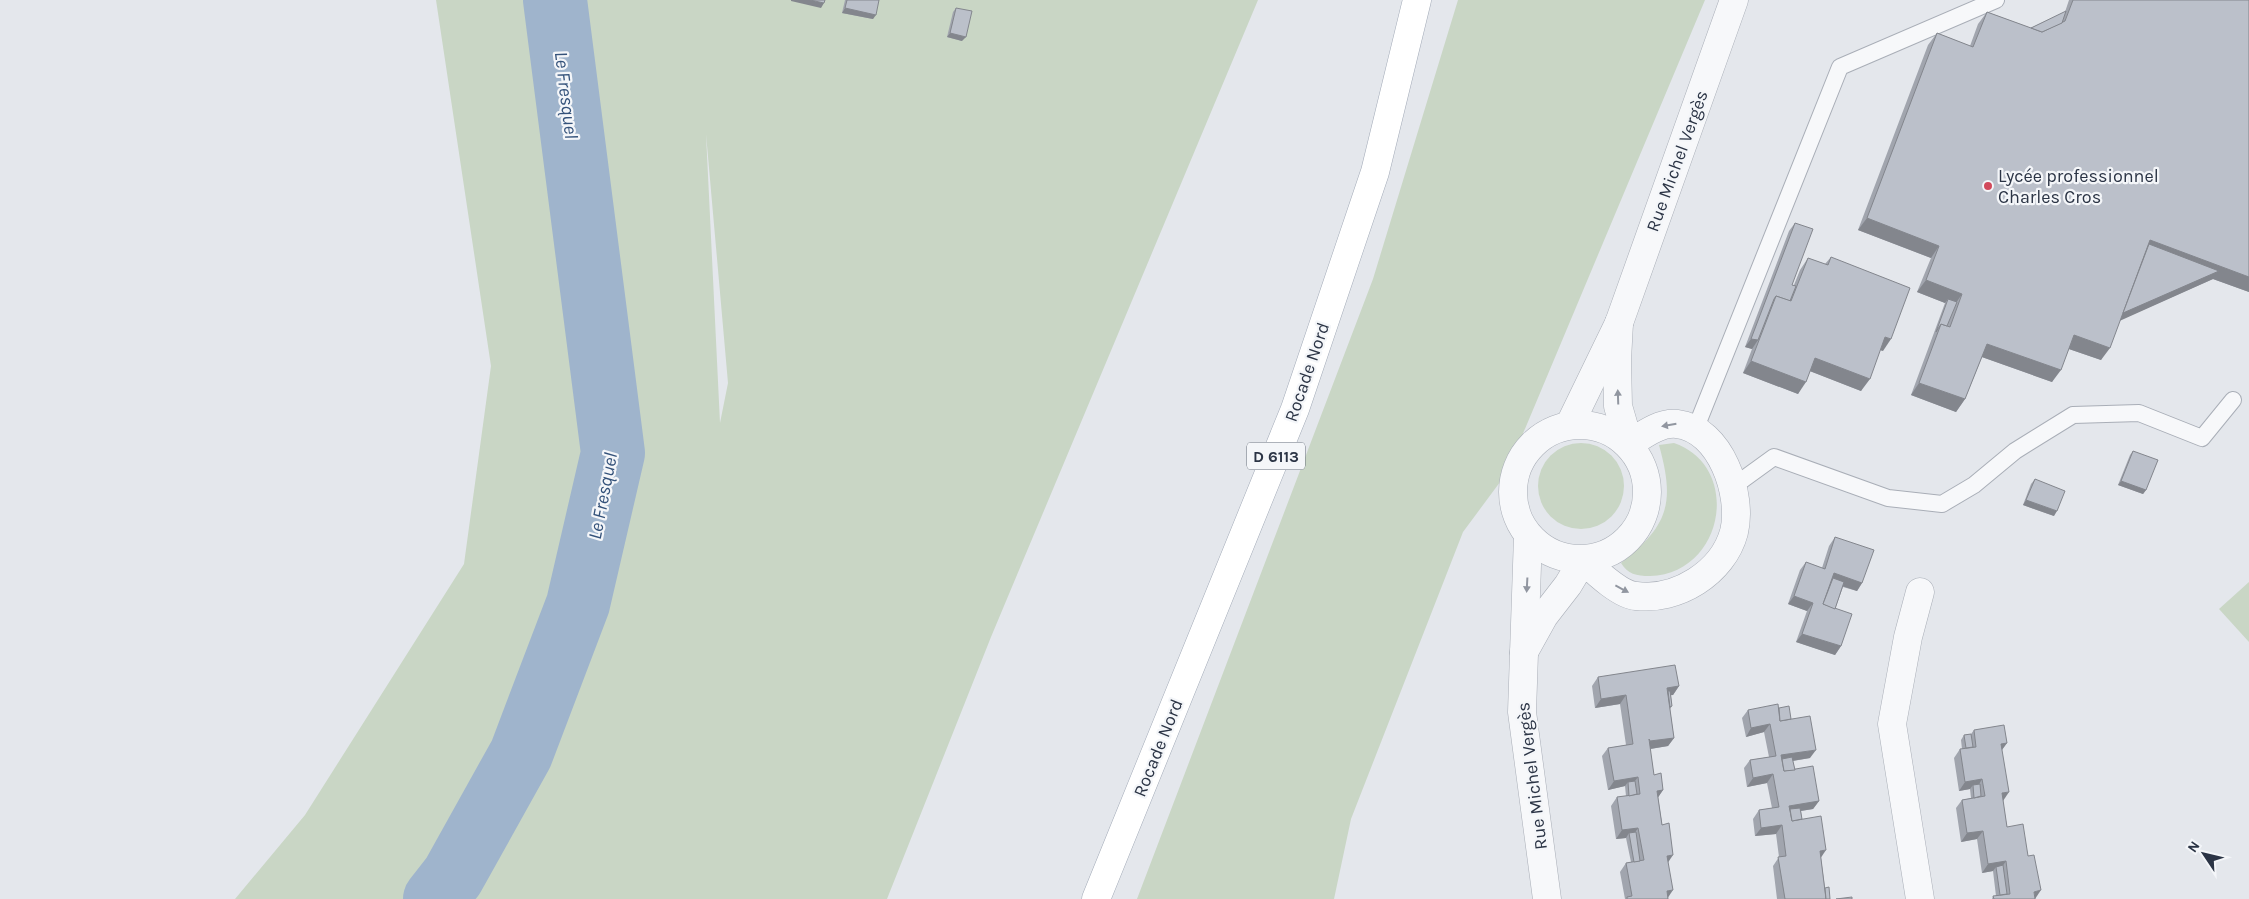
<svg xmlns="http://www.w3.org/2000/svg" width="2249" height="899" viewBox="0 0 2249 899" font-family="Karla,sans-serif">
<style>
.green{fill:#c9d6c5;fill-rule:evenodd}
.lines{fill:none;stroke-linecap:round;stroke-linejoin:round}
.river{stroke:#9fb4cc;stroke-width:64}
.service-casing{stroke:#a9aeb7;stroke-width:18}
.minor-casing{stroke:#a9aeb7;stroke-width:29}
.primary-casing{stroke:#a3abb8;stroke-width:29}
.service{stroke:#f7f8fa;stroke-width:16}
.minor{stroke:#f7f8fa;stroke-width:28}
.primary{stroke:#fff;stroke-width:28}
.wall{fill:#a1a5ae}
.shaded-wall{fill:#83868d}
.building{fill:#bbc0ca;stroke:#83868d}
.oneway{fill:#9196a0}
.poi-dot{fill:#d1495b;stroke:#f4f6f9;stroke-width:2}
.labels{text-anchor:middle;stroke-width:4.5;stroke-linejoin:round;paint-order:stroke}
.shield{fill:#f4f6f9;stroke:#676e7b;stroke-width:1}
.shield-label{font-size:16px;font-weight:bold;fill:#2b3445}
.street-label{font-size:18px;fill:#2b3445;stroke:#f4f6f9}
.poi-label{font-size:18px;fill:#2b3445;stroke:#f4f6f9;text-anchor:start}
.water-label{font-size:19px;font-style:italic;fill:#34527a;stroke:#f4f6f9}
</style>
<rect width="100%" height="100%" fill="#e4e7ec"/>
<g class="green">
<path d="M436,0H1258L991,637L887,899H235L305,815L464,564L491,366ZM706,134L728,383L720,423Z"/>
<path d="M1458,0H1705L1506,474L1463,532L1351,819L1334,899H1137L1373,279Z"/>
<path d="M1674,443C1743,467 1724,574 1650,576C1636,576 1628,574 1621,563C1669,525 1675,503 1659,445Z"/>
<circle cx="1581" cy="486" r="43"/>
<path d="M2249,582V642L2219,609Z"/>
</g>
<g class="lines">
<path class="river" d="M435,899L453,876L521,754L578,604L613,453L555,0"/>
<defs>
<g id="service">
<path d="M1695,430L1840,67L1996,0"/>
<path d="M1734,486L1774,457L1888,498L1942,504L1974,485L2015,451L2073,415L2139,413L2202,438L2233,400"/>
</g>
<g id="minor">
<path d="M1570,424L1619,323L1734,0"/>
<circle cx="1580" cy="492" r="67"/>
<path d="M1528,536L1522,712L1547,899"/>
<path d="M1524,652L1544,616L1568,585L1583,560C1595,571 1620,595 1636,596C1677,601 1723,573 1734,532C1743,495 1721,429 1677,424C1660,422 1643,435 1629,444L1618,406L1617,360L1619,323"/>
<path d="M1920,899L1892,724L1908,637L1920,592"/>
</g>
<path id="primary" d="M1096,899L1295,409L1375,172L1417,0"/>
</defs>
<use href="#service" class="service-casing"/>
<use href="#minor" class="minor-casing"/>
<use href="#primary" class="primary-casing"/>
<use href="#service" class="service"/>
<use href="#minor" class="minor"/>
<use href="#primary" class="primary"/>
</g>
<g class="wall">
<path d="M845,0H879L873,19L842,13Z"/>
<path d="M2069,0H2249V292L2213,279L2120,320L2101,360L2069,349L2052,382L1982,357L1965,399L1956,412L1911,395L1945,303L1917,292L1931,258L1858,230L1928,45L1937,33L1970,46L1978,24L1987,12L2031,28L2065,12Z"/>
<path d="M956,8L962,41L947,37L953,12Z"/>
<path d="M1795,223L1792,285H1794L1800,270L1808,258L1825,264L1831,257L1883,351L1880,350L1861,391L1810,371L1798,394L1743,373L1752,349L1745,347L1789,231Z"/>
<path d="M2133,451L2146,490L2143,494L2118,485L2130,455Z"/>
<path d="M2035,479L2054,516L2023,505L2031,484Z"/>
<path d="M1835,537L1862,583L1857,591L1843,587L1835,609L1841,646L1835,655L1796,642L1807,611L1788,604L1800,570L1806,562L1822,568L1829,546Z"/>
<path d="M1598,677L1679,686L1673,695H1671L1672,706L1670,709L1674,738L1668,746L1650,749L1654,775L1663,790L1658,797L1668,862V899H1625L1620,872L1626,863L1631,862L1626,838L1616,839L1611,806L1617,797L1626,796L1625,786L1608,790L1602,756L1608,748L1626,745L1620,704L1595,708L1592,686Z"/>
<path d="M1779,708L1791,719L1810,758L1793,761L1795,770L1819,801L1813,809L1801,811L1802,819L1821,858L1825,888L1830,899H1777L1773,866L1779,857L1776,834L1755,836L1753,819L1759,810L1772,808L1767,783L1747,787L1744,768L1750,760L1769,757L1764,732L1746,737L1742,718L1748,710Z"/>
<path d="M1974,730L2007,743L2002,750L2003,801L2007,827L2035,899H1992L1993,896H1996L1993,871L1982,873L1977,839L1961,842L1956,808L1962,800L1971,798L1970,789L1959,791L1954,758L1960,749H1962L1961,740L1964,735L1971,734Z"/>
</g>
<g class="shaded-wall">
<path d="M791,0H810L824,3L821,8L791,1Z"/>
<path d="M845,8L876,15L873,19L842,13Z"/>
<path d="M950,33L966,37L962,41L947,37Z"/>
<path d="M1867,218L1939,246L1931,258L1858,230Z"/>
<path d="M2150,240L2249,277V292L2213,279L2115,323Z"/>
<path d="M1926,280L1962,294L1954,306L1948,299L1945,303L1917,292Z"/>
<path d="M2074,335L2110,348L2101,360L2066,348Z"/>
<path d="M1885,337L1891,339L1883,351L1877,349Z"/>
<path d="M1751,339L1758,340L1752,349L1745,347Z"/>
<path d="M1987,344L2061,370L2052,382L1979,356Z"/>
<path d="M1815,358L1870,379L1861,391L1807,370Z"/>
<path d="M1751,361L1806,382L1798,394L1743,373Z"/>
<path d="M1919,383L1965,399L1956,412L1911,395Z"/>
<path d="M2121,481L2146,490L2143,494L2118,485Z"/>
<path d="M2026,500L2057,511L2054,516L2023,505Z"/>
<path d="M1834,573L1862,583L1857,591L1830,582Z"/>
<path d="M1794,596L1813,603L1807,611L1788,604Z"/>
<path d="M1802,634L1841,646L1835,655L1796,642Z"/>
<path d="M1679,686L1673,695L1665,696L1667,688Z"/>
<path d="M1626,695L1620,704L1595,708L1601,699Z"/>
<path d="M1770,724L1764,732L1746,737L1751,728Z"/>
<path d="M1674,738L1668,746L1644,750L1650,741Z"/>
<path d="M2007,743L2001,751V744Z"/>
<path d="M1816,750L1810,758L1779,763L1781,755Z"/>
<path d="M1773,774L1767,783L1747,787L1753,778Z"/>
<path d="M1638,777L1632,785L1628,782L1625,786L1608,790L1614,781Z"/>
<path d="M1982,779L1977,788L1973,785L1970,789L1959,791L1965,782Z"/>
<path d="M1663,790L1657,799V791Z"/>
<path d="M2009,792L2003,801L2002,793Z"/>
<path d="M1819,801L1813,809L1787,813L1789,806Z"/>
<path d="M1782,825L1776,834L1755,836L1761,828Z"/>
<path d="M1638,828L1632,837L1629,833L1626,838L1616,839L1622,830Z"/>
<path d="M1983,831L1977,839L1961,842L1967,833Z"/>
<path d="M1826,850L1820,859V851Z"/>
<path d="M1673,855L1667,864V856Z"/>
<path d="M2006,861L2000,870L1996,867L1993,871L1982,873L1988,864Z"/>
<path d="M1673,890L1667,899V891Z"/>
<path d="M2041,890L2035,899L2034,892Z"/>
</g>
<g class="building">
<path d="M810,0H825L824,3Z"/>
<path d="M847,0H879L876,15L845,8Z"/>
<path d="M2073,0H2249V277L2150,240L2110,348L2074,335L2061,370L1987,344L1965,399L1919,383L1941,324L1950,327L1962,294L1926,280L1939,246L1867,218L1937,33L1973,47L1987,12L2042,32L2065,21Z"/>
<path d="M956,8L972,11L966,37L950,33Z"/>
<path d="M2066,11L2062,23L2042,32L2031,28Z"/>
<path d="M1795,223L1813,229L1792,285L1796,286L1790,301L1776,296L1774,299L1758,340L1751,339Z"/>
<path d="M2149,244L2219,271L2123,313Z"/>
<path d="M1831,257L1910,288L1891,339L1885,337L1870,379L1815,358L1806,382L1751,361L1776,296L1791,301L1808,258L1828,265Z"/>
<path d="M1948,299L1957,302L1947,326L1941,324L1936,332Z"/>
<path d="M2133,451L2158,460L2146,490L2121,481Z"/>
<path d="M2035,479L2065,491L2057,511L2026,500Z"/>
<path d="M1835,537L1874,550L1862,583L1834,573L1823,604L1852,614L1841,646L1802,634L1813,603L1794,596L1806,562L1825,569Z"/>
<path d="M1833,578L1844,582L1835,609L1823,604Z"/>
<path d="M1675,665L1679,686L1667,688L1674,738L1650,741L1649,739L1654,775L1661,773L1663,790L1657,791L1662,825L1669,823L1673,855L1667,856L1673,890L1667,891L1668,899H1627V897L1632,896L1626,863L1644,860L1638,828L1622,830L1617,797L1640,794L1638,777L1614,781L1608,748L1633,744L1626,695L1601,699L1598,677Z"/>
<path d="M1668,691H1670L1672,706L1670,707Z"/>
<path d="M1778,704L1780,721L1810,716L1816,750L1781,755L1784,771L1813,766L1819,801L1789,806L1792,821L1821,816L1826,850L1820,851L1826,899H1785L1778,857L1786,856L1782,825L1761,828L1759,810L1779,807L1773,774L1753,778L1750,760L1776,756L1770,724L1751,728L1748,710Z"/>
<path d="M1789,706L1791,719L1780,721L1779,708Z"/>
<path d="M2004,725L2007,743L2001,744L2009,792L2002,793L2007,827L2023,824L2028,856L2034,855L2041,890L2034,892L2035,899H1994L1993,896L2010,894L2006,861L1988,864L1983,831L1967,833L1962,800L1985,796L1982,779L1965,782L1960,749L1976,747L1974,730Z"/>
<path d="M1971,734L1973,747L1966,748L1964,735Z"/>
<path d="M1792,757L1795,770L1784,771L1782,759Z"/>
<path d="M1635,781L1637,794L1629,796L1628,782Z"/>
<path d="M1980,784L1981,796L1974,798L1973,785Z"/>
<path d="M1800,808L1802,819L1792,821L1790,809Z"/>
<path d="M1636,832L1640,861L1634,862L1629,833Z"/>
<path d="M2003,865L2007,894L2000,895L1996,867Z"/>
<path d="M1829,887L1830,899H1826L1825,888Z"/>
<path d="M1852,897V899H1836Z"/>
</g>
<defs><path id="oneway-solid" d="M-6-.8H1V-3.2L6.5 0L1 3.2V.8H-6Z" transform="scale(1.25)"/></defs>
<g class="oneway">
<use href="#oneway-solid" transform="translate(1618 397) rotate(-92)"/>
<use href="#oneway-solid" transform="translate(1669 425) rotate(170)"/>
<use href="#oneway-solid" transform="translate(1527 585) rotate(93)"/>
<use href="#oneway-solid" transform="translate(1622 589) rotate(28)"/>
</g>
<circle class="poi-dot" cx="1988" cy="186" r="5"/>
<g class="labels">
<rect class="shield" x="1247" y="442.5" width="58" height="27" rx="4"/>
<g class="shield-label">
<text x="1276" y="462">D 6113</text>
</g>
<g class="street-label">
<text transform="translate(1677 161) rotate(-70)" y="6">Rue Michel Vergès</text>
<text transform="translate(1307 372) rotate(-71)" y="6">Rocade Nord</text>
<text transform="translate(1158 748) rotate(-68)" y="6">Rocade Nord</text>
<text transform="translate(1532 776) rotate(-97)" y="6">Rue Michel Vergès</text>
</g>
<g class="poi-label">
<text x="1998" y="182">Lycée professionnel<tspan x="1998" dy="21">Charles Cros</tspan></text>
</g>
<g class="water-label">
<text transform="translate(567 95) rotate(83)" y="7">Le Fresquel</text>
<text transform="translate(602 496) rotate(-79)" y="7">Le Fresquel</text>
</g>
</g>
<g transform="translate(2204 854) rotate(305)" stroke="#f4f6f9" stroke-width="4" paint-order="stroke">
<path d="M0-4L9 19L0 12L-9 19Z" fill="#2b3445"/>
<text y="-8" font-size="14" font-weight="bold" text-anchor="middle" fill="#2b3445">N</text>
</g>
</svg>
